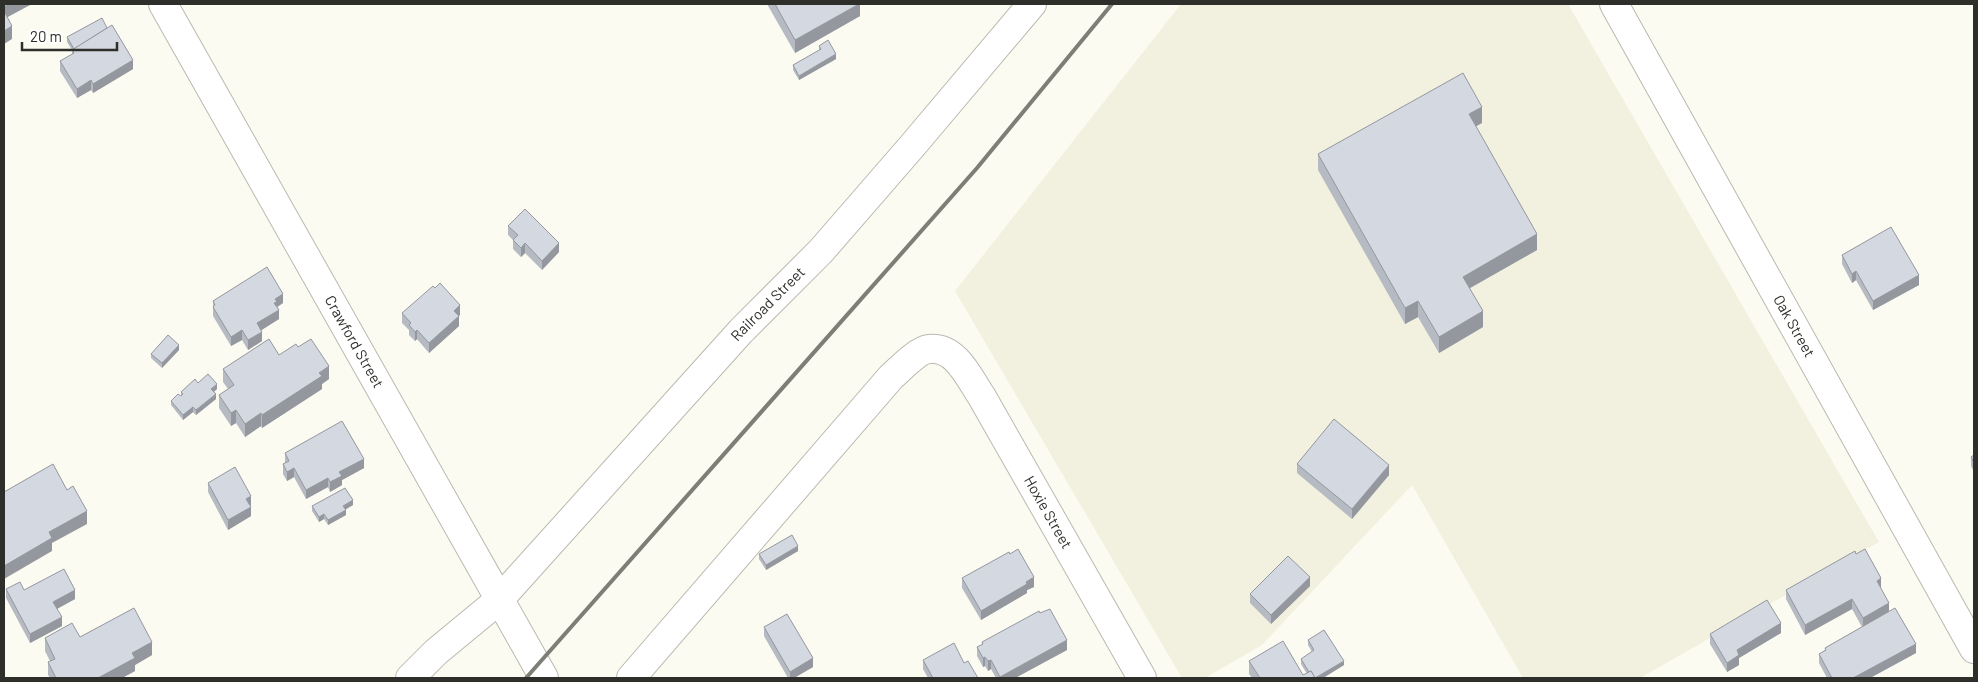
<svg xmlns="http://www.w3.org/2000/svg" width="1978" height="682" viewBox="0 0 1978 682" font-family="Barlow,sans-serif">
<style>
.built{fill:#f2f1df}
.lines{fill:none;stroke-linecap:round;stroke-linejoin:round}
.street-casing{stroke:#bab9b0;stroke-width:30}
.secondary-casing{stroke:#bab9b0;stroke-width:30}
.street{stroke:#fff;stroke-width:28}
.secondary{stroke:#fff;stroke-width:28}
.rail{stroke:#7e7e77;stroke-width:4}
.wall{fill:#b6bac2}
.shaded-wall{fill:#94979e}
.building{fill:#d4d8e1;stroke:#94979e}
.labels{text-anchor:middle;stroke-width:4.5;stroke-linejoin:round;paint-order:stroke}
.street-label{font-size:15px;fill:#2e2e2a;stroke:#fff}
</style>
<rect width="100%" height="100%" fill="#fcfbf1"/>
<path class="built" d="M1181,4H1568L1879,542L1640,678H1523L1412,485L1262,645L1205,678H1182L955,291Z"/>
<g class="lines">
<defs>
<g id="street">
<path id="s1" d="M163,4L544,678"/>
<path d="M410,678L436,652L499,600"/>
<path id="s2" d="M631,678L891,377C900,369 918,350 929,349C956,346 969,378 982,397L1142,678"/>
</g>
<g id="secondary">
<path id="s3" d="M1614,4L1974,649"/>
<path id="s4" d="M499,600L741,331L821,251L913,145L1032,4"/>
</g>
</defs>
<use href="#street" class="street-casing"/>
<use href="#secondary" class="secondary-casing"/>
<use href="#street" class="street"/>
<use href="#secondary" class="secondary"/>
<path class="rail" d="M526,678L977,168L1112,4"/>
</g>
<g class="wall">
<path d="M767,4H860V16L795,53Z"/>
<path d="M107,28L133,69L93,93L91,90L77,98L60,71V61L72,55V50L67,42V37Z"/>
<path d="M819,46L836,59L799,80L793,70V65L819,51Z"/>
<path d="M1482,123L1476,126L1537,250L1470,288L1483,327L1439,353L1418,317L1405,324L1318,170V154Z"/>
<path d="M508,226L559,252L542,270L525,253L521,257L513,249V240L508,235Z"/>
<path d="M1842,255L1919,285L1873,310L1856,280L1852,283L1842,264Z"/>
<path d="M435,288L460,315L458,316L459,326L429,353L417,339L415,341L409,335V330L402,323V313Z"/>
<path d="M213,301L283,303L277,307L279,319L261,330L262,341L248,350L242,340L231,346L213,316Z"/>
<path d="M298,347L329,379L322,384V389L262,428L261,426L245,437L236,423L231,426L219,408V395L228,389L223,382V369L279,355Z"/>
<path d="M179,350L162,368L151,358V354Z"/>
<path d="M198,383L217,389L214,392L216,399L196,415L193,412L183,420L171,405V401L181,396V392Z"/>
<path d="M285,453L364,468L342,480V485L330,492L328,487L306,499L294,477L287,481L283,474V464L285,463Z"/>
<path d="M1974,455V472L1971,466V457Z"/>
<path d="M1297,464L1389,475L1352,519L1297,473Z"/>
<path d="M208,483L251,505L250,506L251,516L228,530L208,492Z"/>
<path d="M353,505L345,509L346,515L328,525L324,519L319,522L312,511V506Z"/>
<path d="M798,551L766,570L759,559V554Z"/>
<path d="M962,578L1034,587L1027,590V593L981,620L962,588Z"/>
<path d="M1310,586L1271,624L1250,603V594Z"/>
<path d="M1881,588L1889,612L1916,653L1870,678H1827L1819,663V654L1825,650V648L1862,627L1852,609L1805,635L1786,599V590Z"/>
<path d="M6,589L24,590L75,599L57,609L62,626L30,643L6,598Z"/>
<path d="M764,627L813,667L794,678H788L764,636Z"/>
<path d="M1781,633L1739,658V665L1727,672L1710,644V634Z"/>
<path d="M80,637L152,655L135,665V671L122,678H50L48,675V662L50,661L45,651V638Z"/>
<path d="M1308,640L1344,665L1323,678H1252L1249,674V661L1303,675L1307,674L1301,664V659L1312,652L1308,645Z"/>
<path d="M982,642L1067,650L1015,678H996L991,669L988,671L985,666L983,667L977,656V647L982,645Z"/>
<path d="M923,660L964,663L978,678H928L923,669Z"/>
</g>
<g class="shaded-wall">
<path d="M9,4H32L4,19V6Z"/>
<path d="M860,4V16L795,53V40Z"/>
<path d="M12,26V39L4,44V31Z"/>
<path d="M836,54V59L799,80V76Z"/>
<path d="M133,60V69L93,93V84Z"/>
<path d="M91,80V90L77,98V89Z"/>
<path d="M1482,107V123L1469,130V114Z"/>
<path d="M1537,234V250L1463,292V277Z"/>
<path d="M525,243V253L521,257V248Z"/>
<path d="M559,243V252L542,270V261Z"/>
<path d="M1856,271V280L1852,283V274Z"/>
<path d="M1919,275V285L1873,310V301Z"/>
<path d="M283,294V303L277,307L279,310V319L257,333V323L275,299Z"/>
<path d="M1418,301V317L1405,324V308Z"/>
<path d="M460,305V315L454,321V311Z"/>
<path d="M1483,311V327L1439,353V337Z"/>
<path d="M459,316V326L429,353V343Z"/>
<path d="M242,330V340L231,346V337Z"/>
<path d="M417,330V339L415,341V332Z"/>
<path d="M262,332V341L248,350V340Z"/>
<path d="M179,345V350L162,368V363Z"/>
<path d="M329,366V379L322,384V389L262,428V415Z"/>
<path d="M217,384V389L211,394V389Z"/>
<path d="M216,394V399L196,415V410Z"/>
<path d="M193,407V412L183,420V415Z"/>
<path d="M236,410V423L231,426V413Z"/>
<path d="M261,413V426L245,437V424Z"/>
<path d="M364,459V468L342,480V485L330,492V482L339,472Z"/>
<path d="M1389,465V475L1352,519V509Z"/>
<path d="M294,468V477L287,481V472Z"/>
<path d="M328,478V487L306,499V490Z"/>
<path d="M251,496V505L246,508V499Z"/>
<path d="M353,500V505L343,511V506Z"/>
<path d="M251,507V516L228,530V520Z"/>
<path d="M346,510V515L328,525V520Z"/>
<path d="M87,511V524L52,543V551L4,579V566L49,532Z"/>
<path d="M324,514V519L319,522V517Z"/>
<path d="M798,546V551L766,570V565Z"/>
<path d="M1034,577V587L1027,590V593L981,620V611Z"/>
<path d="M1310,577V586L1271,624V615Z"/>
<path d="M1881,578V588L1877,590V581Z"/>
<path d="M75,590V599L53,611V602Z"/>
<path d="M1852,599V609L1805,635V625Z"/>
<path d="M1889,603V613L1863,628V618Z"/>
<path d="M62,617V626L30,643V634Z"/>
<path d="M1781,623V633L1739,658V665L1727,672V663L1737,650Z"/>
<path d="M1067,640V650L1015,678H1000V677Z"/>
<path d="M152,642V655L135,665V671L122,678H98L132,653Z"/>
<path d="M1916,644V653L1870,678H1853Z"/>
<path d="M985,657V666L983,667V658Z"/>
<path d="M813,658V667L794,678H790V672Z"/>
<path d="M991,660V669L988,671V661Z"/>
<path d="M1344,661V665L1323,678H1316Z"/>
</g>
<g class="building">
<path d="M775,4H859L795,40Z"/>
<path d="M4,11L12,26L4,31Z"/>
<path d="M102,18L107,28L74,49L67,37Z"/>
<path d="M112,25L133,60L93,84L91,80L77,89L60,61L74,53L72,50Z"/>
<path d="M828,40L836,54L799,76L793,65L821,49L819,46Z"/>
<path d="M1463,73L1482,107L1469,114L1537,234L1463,277L1483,311L1439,337L1418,301L1405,308L1318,154Z"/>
<path d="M525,209L559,243L542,261L525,243L521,248L513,240L518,235L508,226Z"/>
<path d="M1891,227L1919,275L1873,301L1856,271L1852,274L1842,255Z"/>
<path d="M267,267L283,294L275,299L277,302L274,303L279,310L257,323L262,332L248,340L242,330L231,337L213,307L215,305L213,301Z"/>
<path d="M440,283L460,305L454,311L459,316L429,343L417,330L415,332L409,325L411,323L402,313L433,286L435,288Z"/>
<path d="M168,335L179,345L162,363L151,354Z"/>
<path d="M269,339L279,355L296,344L298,347L311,339L329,366L319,373L322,376L262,415L261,413L245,424L236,410L231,413L219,395L234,385L223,369Z"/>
<path d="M208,374L217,384L211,389L216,394L196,410L193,407L183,415L171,401L178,394L181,396L183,394L181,392L195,379L198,383Z"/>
<path d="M1334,419L1389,465L1352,509L1297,464Z"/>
<path d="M342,421L364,459L339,472L342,476L330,482L328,478L306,490L294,468L287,472L283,464L289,461L285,453Z"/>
<path d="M1974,455V462L1971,457Z"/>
<path d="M53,464L67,490L73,486L87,511L49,532L52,538L4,566V492Z"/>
<path d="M235,467L251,496L246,499L251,507L228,520L208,483Z"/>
<path d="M345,488L353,500L343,506L346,510L328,520L324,514L319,517L312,506Z"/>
<path d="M792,535L798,546L766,565L759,554Z"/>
<path d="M1018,549L1034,577L1026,582L1027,584L981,611L962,578L1009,552L1010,554Z"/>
<path d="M1865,549L1881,578L1877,581L1889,603L1863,618L1852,599L1805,625L1786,590L1855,551L1856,554Z"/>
<path d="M1288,556L1310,577L1271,615L1250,594Z"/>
<path d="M64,569L75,590L53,602L62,617L30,634L6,589L20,582L24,590Z"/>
<path d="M1767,600L1781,623L1737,650L1739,655L1727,663L1710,634Z"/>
<path d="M134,608L152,642L132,653L135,658L98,678H56L48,662L55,659L45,638L72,623L80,637Z"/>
<path d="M1895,608L1916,644L1853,678H1832L1819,654L1826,650L1825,648Z"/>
<path d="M1050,609L1067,640L1000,677L991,660L988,661L985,657L983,658L977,647L983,644L982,642L1039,611L1040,613Z"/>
<path d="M787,614L813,658L790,672L764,627Z"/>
<path d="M1324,630L1344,661L1315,678L1311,671L1309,672L1301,659L1314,650L1308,640Z"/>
<path d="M1283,641L1303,675L1311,671L1315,678H1260L1249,661Z"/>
<path d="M954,643L964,663L968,661L978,678H933L923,660Z"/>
</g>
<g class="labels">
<g class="street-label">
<text dy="5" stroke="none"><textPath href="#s4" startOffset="400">Railroad Street</textPath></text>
<text dy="5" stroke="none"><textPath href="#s3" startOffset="369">Oak Street</textPath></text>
<text dy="5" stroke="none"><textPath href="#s1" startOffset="388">Crawford Street</textPath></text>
<text dy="5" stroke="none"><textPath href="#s2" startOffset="654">Hoxie Street</textPath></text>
</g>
</g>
<rect width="1978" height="682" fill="none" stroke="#2e2e2a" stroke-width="10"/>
<path d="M22 42v8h95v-8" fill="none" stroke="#2e2e2a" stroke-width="2.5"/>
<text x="30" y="42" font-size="15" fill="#2e2e2a" stroke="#ffffff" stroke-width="4" paint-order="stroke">20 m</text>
</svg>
